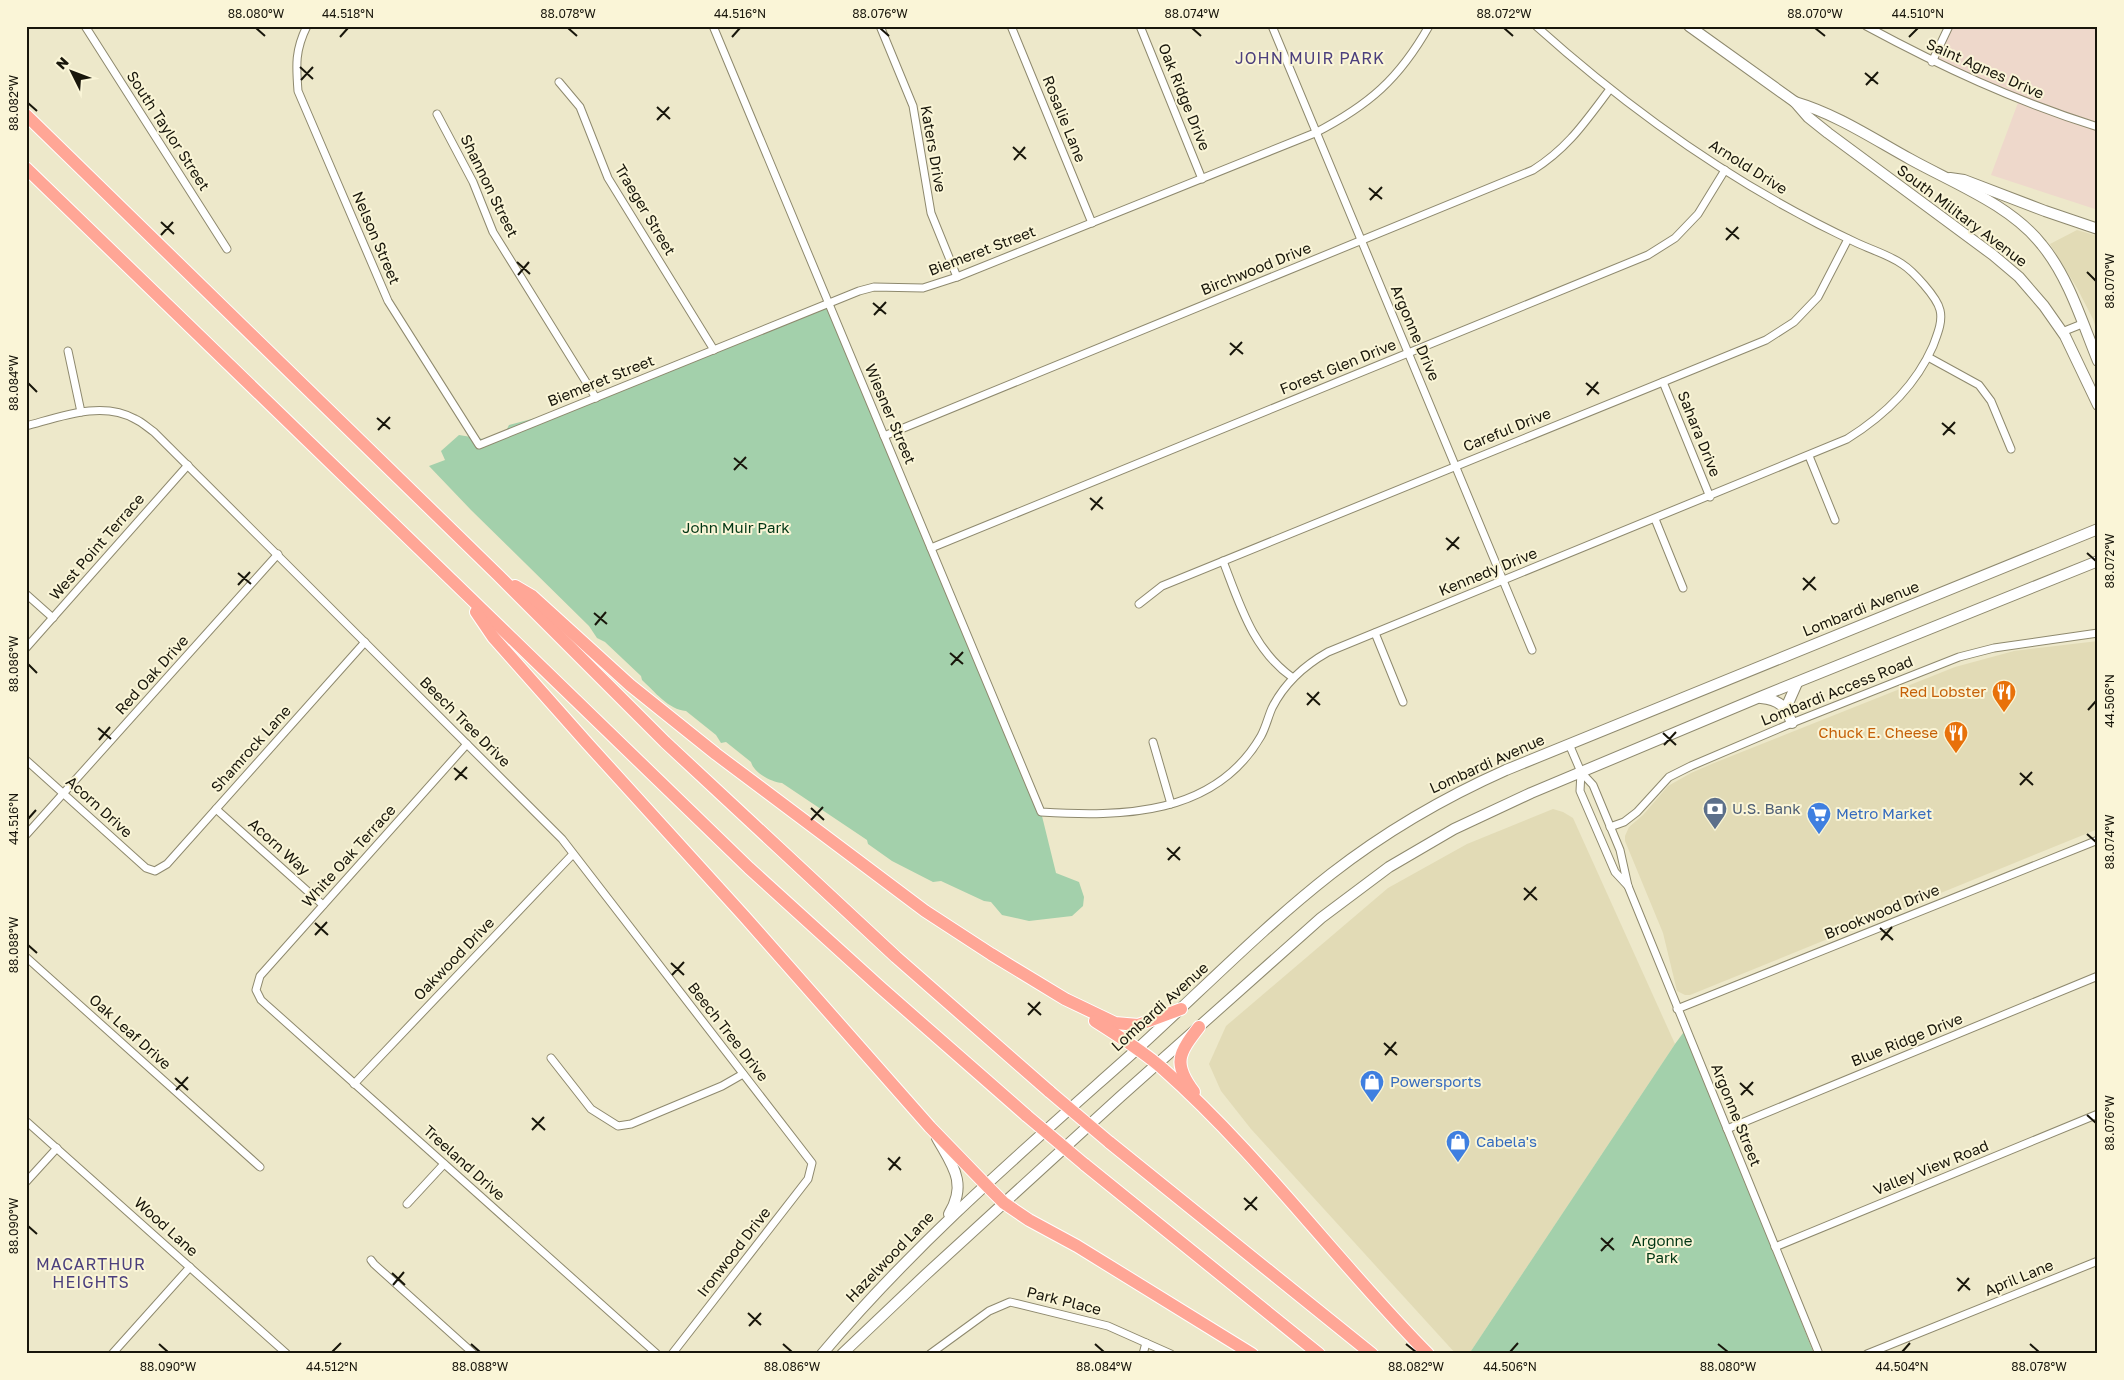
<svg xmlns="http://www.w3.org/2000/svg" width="2124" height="1380" viewBox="0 0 2124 1380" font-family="'Golos Text',sans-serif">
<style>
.built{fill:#e2dbb6}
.education{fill:#eed8cb}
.green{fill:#a3d0ab}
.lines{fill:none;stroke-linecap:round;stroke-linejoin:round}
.street-casing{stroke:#8e896e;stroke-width:9}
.secondary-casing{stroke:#8e896e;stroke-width:12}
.highway-casing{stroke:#fff;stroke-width:14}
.street{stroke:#fff;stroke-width:7}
.secondary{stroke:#fff;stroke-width:10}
.highway{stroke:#ffa696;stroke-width:12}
.highway-bridge-casing{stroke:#fff;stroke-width:14;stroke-linecap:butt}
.highway-bridge{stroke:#ffa696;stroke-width:12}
.ticks{fill:none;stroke:#18160b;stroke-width:2}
.labels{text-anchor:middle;stroke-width:4;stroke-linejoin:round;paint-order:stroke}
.street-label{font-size:15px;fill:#18160b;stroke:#faf5d7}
.park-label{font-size:15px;fill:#003614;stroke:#faf5d7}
.food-label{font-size:15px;fill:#c56008;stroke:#faf5d7;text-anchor:end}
.service-label{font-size:15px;fill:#4e5e75;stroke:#faf5d7;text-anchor:start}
.shop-label{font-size:15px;fill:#366cbe;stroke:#faf5d7;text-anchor:start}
.neighbourhood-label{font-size:16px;letter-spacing:1px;fill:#4b3f7d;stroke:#faf5d7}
.neatline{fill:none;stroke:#18160b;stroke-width:2}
.ticks-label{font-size:12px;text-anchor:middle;fill:#18160b}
</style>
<rect width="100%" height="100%" fill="#ede8ca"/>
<g class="built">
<path d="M2077,230L2098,236V335L2093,319L2077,288L2050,244Z"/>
<path d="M2098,641V829L1690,995H1685L1677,991L1663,933L1625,841V836L1629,827L1643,815L1668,786L1691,773L1714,763L1955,667L2014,651Z"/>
<path d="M1553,809L1563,812L1573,818L1675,1044L1469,1354H1456L1251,1129L1221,1091L1209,1064L1226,1026L1388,888L1467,844Z"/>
</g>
<path class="education" d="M1949,26H2098V210L1991,175L2019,100L1932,62Z"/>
<g class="green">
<path d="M829,303L1041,812L1056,873L1079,882L1084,897L1083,906L1072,916L1029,921L1002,915L991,902L984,901L941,881L933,882L892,861L868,844L867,840L782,783C771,782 754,773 751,762L726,742L721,743L716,735L686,711C669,710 654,691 642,680L641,676L605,642L597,638L589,626L471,510L429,466L445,460L441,451L459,435L483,439L488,442L504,435L509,425L543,416Z"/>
<path d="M1686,1029L1814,1354H1469L1675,1044Z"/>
</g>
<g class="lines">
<defs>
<g id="street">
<path d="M85,26L227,249"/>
<path d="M307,26C295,50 296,65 298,91L388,301L479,445L859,291L874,287L923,288L957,277L1315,133C1369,105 1399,79 1429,26"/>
<path d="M713,26L1041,812C1122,817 1215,816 1261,736C1266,727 1268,717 1272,708C1284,684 1305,665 1328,652L1847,439C1884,416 1915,387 1933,346C1937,335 1943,322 1940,310C1937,297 1913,271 1902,264C1889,255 1872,250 1857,243C1739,188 1633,113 1536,26"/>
<path d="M880,26L913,106L931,213L957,277"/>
<path d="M1011,26L1092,223"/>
<path d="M1140,26L1202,179"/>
<path d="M1272,26L1532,650"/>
<path d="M1866,26C1942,67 2015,101 2098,127"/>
<path d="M1932,62L1949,26"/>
<path d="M559,82L580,107L608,178L714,350"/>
<path d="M437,114L473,182L493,232L596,398"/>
<path d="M2062,332L2082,324"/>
<path d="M68,351L81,412"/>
<path d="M1928,357L1979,385L1991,401L2011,449"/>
<path d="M1663,382L1710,497"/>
<path d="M26,426C60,417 102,400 135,419C142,422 148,428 154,432L562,839L812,1163L808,1179L672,1354"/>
<path d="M884,436L1533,170C1568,148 1585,122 1610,89"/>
<path d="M1809,456L1835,520"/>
<path d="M1655,519L1683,588"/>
<path d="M931,548L1648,255L1675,238L1698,214L1725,170"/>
<path d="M1223,561C1240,605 1253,650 1293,678"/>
<path d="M26,594L53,618"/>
<path d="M1139,604L1162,586L1766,340L1794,322L1818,297L1848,239"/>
<path d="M1375,633L1403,702"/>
<path d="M26,648L188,465"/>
<path d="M1153,742L1171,804"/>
<path d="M467,744L260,976L256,990L261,1000L657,1354"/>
<path d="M1569,744L1581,772L1593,785L1620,850L1628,886L1819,1354"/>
<path d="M26,760L146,868L155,871L167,864L365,642"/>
<path d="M1581,772L1580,791L1615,872L1628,886"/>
<path d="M216,809L323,905"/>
<path d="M1610,827L1624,822L1637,812L1669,777L1691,766L1792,723L1959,657L1994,648L2098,633"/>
<path d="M26,835L278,554"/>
<path d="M26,957L260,1167"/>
<path d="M1677,1009L2098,840"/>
<path d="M551,1058L591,1109L618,1126L631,1124L722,1086L743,1074"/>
<path d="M354,1084L573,854"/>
<path d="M26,1121L287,1354"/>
<path d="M1727,1129L2098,976"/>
<path d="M26,1182L57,1148"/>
<path d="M407,1204L444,1164"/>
<path d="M1775,1247L2098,1114"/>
<path d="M371,1260L374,1264L474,1354"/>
<path d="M112,1354L190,1267"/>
<path d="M930,1354L989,1311L1010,1302L1108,1326L1171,1354"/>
<path d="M1143,1354L1146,1343"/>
<path d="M1867,1354L2098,1261"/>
</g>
<g id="secondary">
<path d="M1689,26L1795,102L1808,117L1828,133L1993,255L2019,277L2044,306L2065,336L2098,405"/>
<path d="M1795,102C1836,114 1872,138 1910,159C1953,183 2011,205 2042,245C2069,278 2082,322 2098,361"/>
<path d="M1950,178L1964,180L2045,211L2098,229"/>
<path d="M1761,698C1780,700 1785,706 1792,723"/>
<path d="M1786,708L1797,683"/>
<path d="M937,1138C952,1165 968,1183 949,1214"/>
<path d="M822,1354C917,1241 1025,1149 1135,1051C1200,992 1262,928 1331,874C1385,832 1443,798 1506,770L2098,529"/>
<path d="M842,1354L922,1278L1120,1097L1321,918L1389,867L1454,829L1531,793L1760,697L2098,561"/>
</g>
<g id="highway">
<path d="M26,115L498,575L665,742L896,957L1050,1092"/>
<path d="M26,168L749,868L880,987L1027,1116"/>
<path d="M515,586L532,596L630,685L716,754L925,911L991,954L1065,999L1115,1023L1138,1025L1181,1009"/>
<path d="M476,612L493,637L587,743L744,916L930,1127L991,1190L1004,1203L1029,1220L1077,1246L1252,1354"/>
<path d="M1095,1021C1118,1036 1143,1051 1163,1069C1260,1155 1337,1262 1428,1354"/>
<path d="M1194,1092C1172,1063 1179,1053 1199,1027"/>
<path d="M1109,1142L1372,1354"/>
<path d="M1084,1164L1319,1354"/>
</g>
</defs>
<use href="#street" class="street-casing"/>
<use href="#secondary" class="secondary-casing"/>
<use href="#highway" class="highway-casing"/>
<use href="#street" class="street"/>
<use href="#secondary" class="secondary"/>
<use href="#highway" class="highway"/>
<defs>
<g id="highway-bridge">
<path d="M1050,1092L1109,1142"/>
<path d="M1027,1116L1084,1164"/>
</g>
</defs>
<use href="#highway-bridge" class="highway-bridge-casing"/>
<use href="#highway-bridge" class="highway-bridge"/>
</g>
<path class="ticks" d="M256,28L265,36M568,28L577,36M880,28L889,36M1192,28L1201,36M1504,28L1513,36M1815,28L1825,36M340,37L348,28M732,37L740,28M1909,37L1918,28M300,67L313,79M1865,73L1878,84M301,80L313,67M1866,85L1878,72M28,103L37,111M657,107L670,119M657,120L669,107M1013,147L1026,159M1014,160L1025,147M1369,188L1382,199M1370,200L1382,187M161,222L174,234M1726,228L1739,239M161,235L173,222M1726,240L1738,227M517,262L530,274M2087,272L2096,281M518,275L529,262M873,303L886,314M874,315L886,302M1230,343L1243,354M1230,355L1242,342M28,383L37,392M1586,383L1599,394M1587,395L1598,382M377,418L390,429M1942,423L1955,434M378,430L390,417M1943,435L1955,422M734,458L747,469M734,470L746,457M1090,498L1103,509M1091,510L1102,497M1446,538L1459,549M1447,550L1459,537M2087,553L2096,561M238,573L251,584M1803,578L1816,590M238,585L250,572M1803,590L1815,577M594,613L607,624M595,625L606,612M950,653L963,664M28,664L37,673M951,665L963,652M1307,693L1320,705M1307,705L1319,692M2088,710L2096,701M98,728L111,739M1663,733L1676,745M99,740L110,727M1664,745L1676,732M454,768L467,779M2020,773L2033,785M455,780L467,767M2020,785L2032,772M811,808L824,820M28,819L36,810M811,820L823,807M2087,834L2096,842M1167,848L1180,860M1168,860L1180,847M1524,888L1537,900M1524,900L1536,887M315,923L328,935M1880,928L1893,940M315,935L327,922M1881,940L1892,927M28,945L37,953M671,963L684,975M672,975L684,962M1028,1003L1041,1015M1028,1015L1040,1002M1384,1043L1397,1055M1385,1055L1396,1042M175,1078L188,1090M1740,1083L1753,1095M176,1090L188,1077M1741,1095L1753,1082M2087,1115L2096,1123M532,1118L545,1130M532,1130L544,1117M888,1158L901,1170M889,1170L900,1157M1244,1198L1257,1210M1245,1210L1257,1197M28,1226L37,1234M1601,1238L1614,1250M1601,1251L1613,1238M392,1273L405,1285M1957,1278L1970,1290M393,1285L404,1272M1958,1291L1969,1278M748,1313L761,1325M749,1326L761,1313M159,1344L168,1352M471,1344L480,1352M783,1344L792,1352M1095,1344L1104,1352M1406,1344L1416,1352M1718,1344L1728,1352M2030,1344L2039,1352M332,1352L341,1343M1510,1352L1518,1343M1902,1352L1910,1343"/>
<defs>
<symbol id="restaurant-pin" viewBox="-11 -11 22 30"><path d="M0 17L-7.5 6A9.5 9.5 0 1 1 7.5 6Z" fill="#e8710a" stroke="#faf5d7"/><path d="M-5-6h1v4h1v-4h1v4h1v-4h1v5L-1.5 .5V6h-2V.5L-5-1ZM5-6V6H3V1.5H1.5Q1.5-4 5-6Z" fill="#fff"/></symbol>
<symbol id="bank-pin" viewBox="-11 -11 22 30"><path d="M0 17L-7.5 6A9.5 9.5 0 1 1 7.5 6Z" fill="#5c6f8a" stroke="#faf5d7"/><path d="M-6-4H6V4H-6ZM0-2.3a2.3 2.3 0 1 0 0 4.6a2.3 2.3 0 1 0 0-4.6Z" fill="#fff"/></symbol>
<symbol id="supermarket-pin" viewBox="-11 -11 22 30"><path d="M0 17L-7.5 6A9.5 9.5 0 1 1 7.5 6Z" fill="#3f7fe0" stroke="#faf5d7"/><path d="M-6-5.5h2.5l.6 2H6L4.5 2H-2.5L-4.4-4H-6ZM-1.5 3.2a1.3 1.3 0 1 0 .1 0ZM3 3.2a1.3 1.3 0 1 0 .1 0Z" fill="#fff"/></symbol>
<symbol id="shop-pin" viewBox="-11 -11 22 30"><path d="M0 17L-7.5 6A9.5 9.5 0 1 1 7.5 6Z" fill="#3f7fe0" stroke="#faf5d7"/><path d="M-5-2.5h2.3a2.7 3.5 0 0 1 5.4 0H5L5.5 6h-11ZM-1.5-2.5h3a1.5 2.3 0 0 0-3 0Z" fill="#fff"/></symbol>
</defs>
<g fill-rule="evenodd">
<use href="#restaurant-pin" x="1990" y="678" width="28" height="38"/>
<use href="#restaurant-pin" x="1942" y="719" width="28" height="38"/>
<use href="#bank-pin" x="1701" y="795" width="28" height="38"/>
<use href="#supermarket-pin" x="1805" y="800" width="28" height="38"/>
<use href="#shop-pin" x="1358" y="1068" width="28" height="38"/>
<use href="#shop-pin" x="1444" y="1128" width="28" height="38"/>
</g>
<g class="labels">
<g class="street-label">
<text transform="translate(1985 69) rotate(24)" y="5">Saint Agnes Drive</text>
<text transform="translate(1184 97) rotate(68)" y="5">Oak Ridge Drive</text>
<text transform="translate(1064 119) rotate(68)" y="5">Rosalie Lane</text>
<text transform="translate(168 131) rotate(57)" y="5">South Taylor Street</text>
<text transform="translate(933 149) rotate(80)" y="5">Katers Drive</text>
<text transform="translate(1748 167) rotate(32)" y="5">Arnold Drive</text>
<text transform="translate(489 186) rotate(64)" y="5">Shannon Street</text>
<text transform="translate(645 210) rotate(59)" y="5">Traeger Street</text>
<text transform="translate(1962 216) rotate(37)" y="5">South Military Avenue</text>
<text transform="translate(376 238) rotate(67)" y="5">Nelson Street</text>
<text transform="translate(982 251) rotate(-21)" y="5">Biemeret Street</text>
<text transform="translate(1256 269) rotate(-22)" y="5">Birchwood Drive</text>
<text transform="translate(1415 333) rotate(67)" y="5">Argonne Drive</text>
<text transform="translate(1338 367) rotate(-22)" y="5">Forest Glen Drive</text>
<text transform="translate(601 381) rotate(-22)" y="5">Biemeret Street</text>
<text transform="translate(890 414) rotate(67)" y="5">Wiesner Street</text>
<text transform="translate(1507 430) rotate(-22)" y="5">Careful Drive</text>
<text transform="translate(1699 434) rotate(68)" y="5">Sahara Drive</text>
<text transform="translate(97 547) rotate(-49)" y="5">West Point Terrace</text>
<text transform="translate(1488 572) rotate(-22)" y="5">Kennedy Drive</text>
<text transform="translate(1861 609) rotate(-22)" y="5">Lombardi Avenue</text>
<text transform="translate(152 675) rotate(-48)" y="5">Red Oak Drive</text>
<text transform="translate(1837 691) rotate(-22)" y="5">Lombardi Access Road</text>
<text transform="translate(465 722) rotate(45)" y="5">Beech Tree Drive</text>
<text transform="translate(251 749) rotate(-48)" y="5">Shamrock Lane</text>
<text transform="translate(1487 764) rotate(-24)" y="5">Lombardi Avenue</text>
<text transform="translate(99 807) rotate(42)" y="5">Acorn Drive</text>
<text transform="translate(279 847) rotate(42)" y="5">Acorn Way</text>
<text transform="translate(349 856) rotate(-48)" y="5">White Oak Terrace</text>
<text transform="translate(1882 912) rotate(-22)" y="5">Brookwood Drive</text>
<text transform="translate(454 959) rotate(-46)" y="5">Oakwood Drive</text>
<text transform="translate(1160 1007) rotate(-42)" y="5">Lombardi Avenue</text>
<text transform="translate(130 1032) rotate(42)" y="5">Oak Leaf Drive</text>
<text transform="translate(728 1032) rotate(52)" y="5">Beech Tree Drive</text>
<text transform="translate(1907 1040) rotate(-22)" y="5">Blue Ridge Drive</text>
<text transform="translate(1736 1115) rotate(68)" y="5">Argonne Street</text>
<text transform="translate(464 1163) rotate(42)" y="5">Treeland Drive</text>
<text transform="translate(1931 1168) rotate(-22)" y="5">Valley View Road</text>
<text transform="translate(166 1227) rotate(42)" y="5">Wood Lane</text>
<text transform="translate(734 1252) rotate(-52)" y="5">Ironwood Drive</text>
<text transform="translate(890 1257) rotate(-46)" y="5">Hazelwood Lane</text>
<text transform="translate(2019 1278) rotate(-22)" y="5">April Lane</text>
<text transform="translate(1064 1301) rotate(14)" y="5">Park Place</text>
</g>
<g class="park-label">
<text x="736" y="533">John Muir Park</text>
<text x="1662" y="1246">Argonne<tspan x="1662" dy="17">Park</tspan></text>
</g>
<g class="food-label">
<text x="1986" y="697">Red Lobster</text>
<text x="1938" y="738">Chuck E. Cheese</text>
</g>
<g class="service-label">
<text x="1732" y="814">U.S. Bank</text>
</g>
<g class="shop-label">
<text x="1836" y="819">Metro Market</text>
<text x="1390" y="1087">Powersports</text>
<text x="1476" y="1147">Cabela's</text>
</g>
<g class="neighbourhood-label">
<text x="1310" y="64">JOHN MUIR PARK</text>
<text x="91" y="1270">MACARTHUR<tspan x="91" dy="18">HEIGHTS</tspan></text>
</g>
</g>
<rect width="2124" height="1380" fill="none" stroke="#faf5d7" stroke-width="55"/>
<g transform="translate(72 72) rotate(312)" stroke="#faf5d7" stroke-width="4" paint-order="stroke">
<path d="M0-4L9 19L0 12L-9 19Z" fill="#18160b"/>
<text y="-8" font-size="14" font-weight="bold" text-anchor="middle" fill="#18160b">N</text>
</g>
<rect x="28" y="28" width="2068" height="1324" class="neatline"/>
<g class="ticks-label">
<text x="256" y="18">88.080°W</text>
<text x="348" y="18">44.518°N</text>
<text x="568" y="18">88.078°W</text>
<text x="740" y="18">44.516°N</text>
<text x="880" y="18">88.076°W</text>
<text x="1192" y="18">88.074°W</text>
<text x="1504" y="18">88.072°W</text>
<text x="1815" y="18">88.070°W</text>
<text x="1918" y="18">44.510°N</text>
<text transform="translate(14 103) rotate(-90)" y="4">88.082°W</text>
<text transform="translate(2110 281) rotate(-90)" y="4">88.070°W</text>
<text transform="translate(14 383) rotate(-90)" y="4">88.084°W</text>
<text transform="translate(2110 561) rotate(-90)" y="4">88.072°W</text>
<text transform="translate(14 664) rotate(-90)" y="4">88.086°W</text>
<text transform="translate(2110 701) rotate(-90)" y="4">44.506°N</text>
<text transform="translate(14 819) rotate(-90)" y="4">44.516°N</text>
<text transform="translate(2110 842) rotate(-90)" y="4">88.074°W</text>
<text transform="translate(14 945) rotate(-90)" y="4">88.088°W</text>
<text transform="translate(2110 1123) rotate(-90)" y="4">88.076°W</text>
<text transform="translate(14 1226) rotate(-90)" y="4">88.090°W</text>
<text x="168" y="1371">88.090°W</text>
<text x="332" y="1371">44.512°N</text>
<text x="480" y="1371">88.088°W</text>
<text x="792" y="1371">88.086°W</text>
<text x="1104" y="1371">88.084°W</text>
<text x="1416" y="1371">88.082°W</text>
<text x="1510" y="1371">44.506°N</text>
<text x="1728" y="1371">88.080°W</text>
<text x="1902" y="1371">44.504°N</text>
<text x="2039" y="1371">88.078°W</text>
</g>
</svg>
